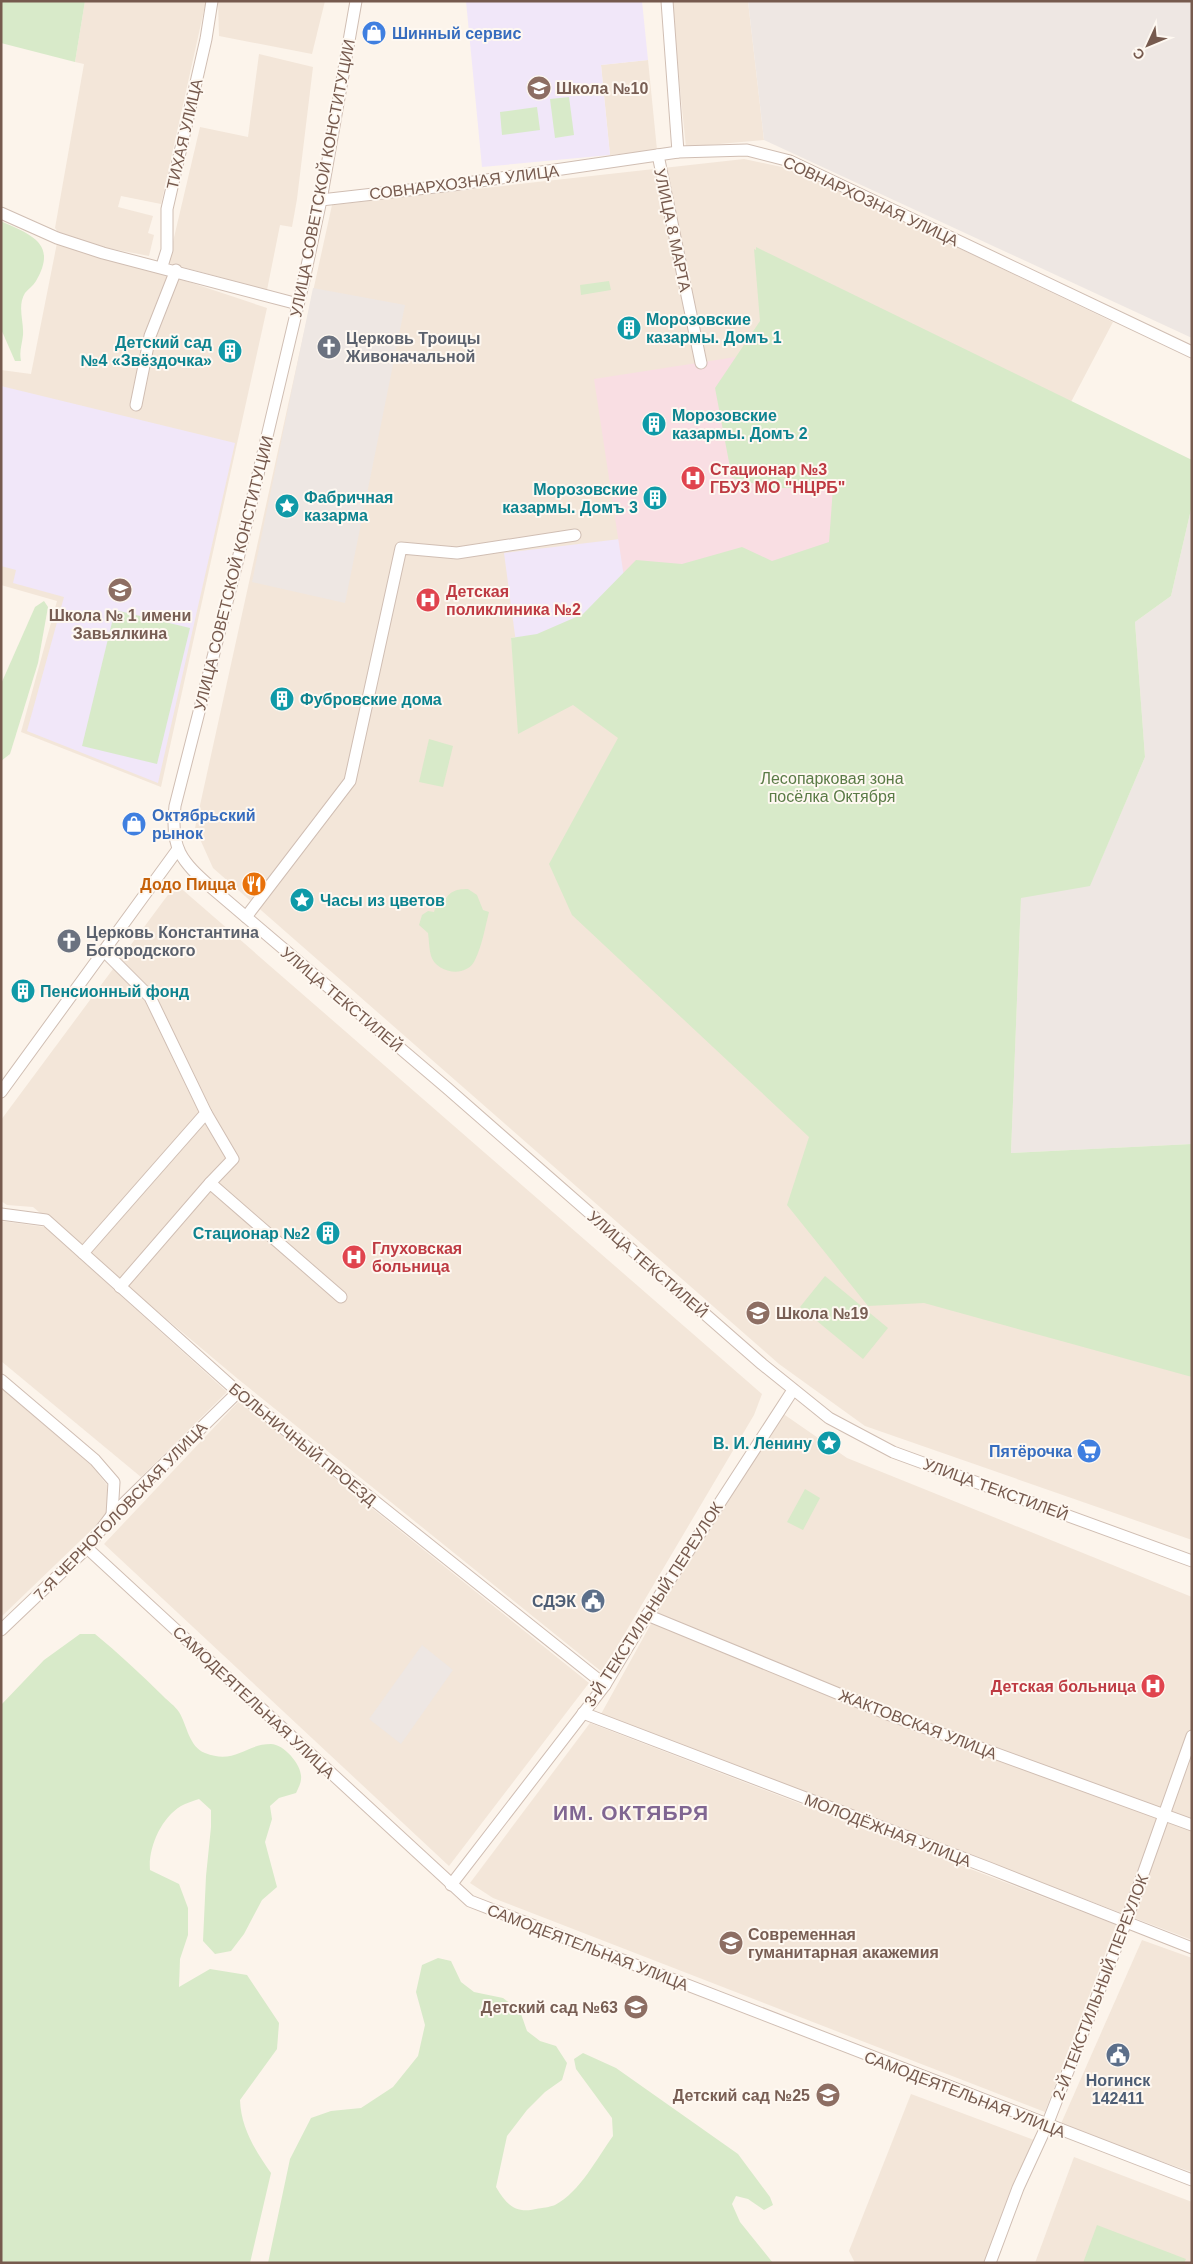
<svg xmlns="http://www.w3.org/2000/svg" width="1193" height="2264" viewBox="0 0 1193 2264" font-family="Arial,sans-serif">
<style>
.residential{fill:#f3e6d9}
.industrial{fill:#eee7e3}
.education{fill:#f1e7f9}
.medical{fill:#f9dee3}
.green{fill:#d8eac9}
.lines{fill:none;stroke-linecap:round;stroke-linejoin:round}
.minor-casing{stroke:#d0beb3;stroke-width:13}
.minor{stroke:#fff;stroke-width:11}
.labels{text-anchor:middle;stroke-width:4;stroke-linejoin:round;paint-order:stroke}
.shop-label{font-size:16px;font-weight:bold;fill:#366cbe;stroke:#fef8f1;text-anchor:start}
.education-label{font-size:16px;font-weight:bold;fill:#785e54;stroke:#fef8f1;text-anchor:start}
.street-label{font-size:16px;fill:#765a4e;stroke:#fef8f1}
.culture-label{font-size:16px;font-weight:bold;fill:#0d838f;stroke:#fef8f1;text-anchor:start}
.worship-label{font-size:16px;font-weight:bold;fill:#5b616d;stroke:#fef8f1;text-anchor:start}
.health-label{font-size:16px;font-weight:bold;fill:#be3a42;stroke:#fef8f1;text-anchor:start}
.park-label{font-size:16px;fill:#5a7b46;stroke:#fef8f1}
.food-label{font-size:16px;font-weight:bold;fill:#c56008;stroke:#fef8f1;text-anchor:end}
.service-label{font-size:16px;font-weight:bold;fill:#4e5e75;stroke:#fef8f1;text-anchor:end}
.district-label{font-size:21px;font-weight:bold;letter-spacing:1px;fill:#806692;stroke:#fef8f1}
</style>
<rect width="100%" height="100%" fill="#fcf4eb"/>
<g class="residential">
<path d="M85,1H206L161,204L121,196L118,207L153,216L148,233L154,235L149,256L97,246L59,233L55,228L84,64L75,62Z"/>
<path d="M218,1H325L312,54L219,36Z"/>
<path d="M671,1H748L764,140L686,147Z"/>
<path d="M259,54L313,67L297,199L292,227L280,225L267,290L168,263L200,127L248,137Z"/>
<path d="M648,60L657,150L610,155L601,65Z"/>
<path d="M744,159L796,170L1113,322L1071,402L756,248L782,476L596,626L511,638L516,688L575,703L620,736L812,1136L926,1302L1192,1375V1540L865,1426L779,1364L213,868L195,828L332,205Z"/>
<path d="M57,243L159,272L267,308L161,787L21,732L57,601L1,585V370L31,374Z"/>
<path d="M176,884L762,1394L754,1415L602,1672L238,1379L33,1207L7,1205L1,1201V1120Z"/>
<path d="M1,1221L45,1227L227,1392L141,1477L1,1361Z"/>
<path d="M1,1388L92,1466L107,1485V1515L1,1617Z"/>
<path d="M239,1401L589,1683L449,1866L104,1544Z"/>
<path d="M782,1413L847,1458L1192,1597V1940L601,1714L662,1604Z"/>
<path d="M590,1723L1116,1925L1045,2112L493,1898L470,1883Z"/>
<path d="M1142,1940L1192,1958V2172L1060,2126Z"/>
<path d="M911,2094L1034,2140L984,2263H855L849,2251Z"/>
<path d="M1074,2157L1192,2202V2263H1035Z"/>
</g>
<g class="industrial">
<path d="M748,1H1192V338L764,140Z"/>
<path d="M313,288L405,305L345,603L252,582Z"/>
<path d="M1192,505V1144L1011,1153L1021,897L1090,885L1145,757L1135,622L1171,596Z"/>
<path d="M422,1645L453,1670L401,1744L369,1719Z"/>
</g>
<g class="education">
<path d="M466,1H642L648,60L601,65L610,155L482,167Z"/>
<path d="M1,386L235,443L158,783L27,731L64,597L13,583L16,570L1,566Z"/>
<path d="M620,539L636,665L521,680L504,553Z"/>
</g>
<path class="medical" d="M755,354L840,473L854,562L627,597L594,379Z"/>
<g class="green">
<path d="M1,1H85L75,62L1,43Z"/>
<path d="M569,97L574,135L555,138L550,99Z"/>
<path d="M537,107L540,130L502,135L500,112Z"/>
<path d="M1,221C31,235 58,243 36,281C33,286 28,289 25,293C17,306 24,321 23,335C22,345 19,351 21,361H15L1,329Z"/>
<path d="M756,247L1192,460V505L1171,596L1135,622L1145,757L1090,886L1021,898L1011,1153L1192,1144V1377L924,1303L868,1306L787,1205L809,1137L572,915L549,864L618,738L573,705L518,734L511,638L537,634L583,614L636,560L682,564L742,547L772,561L829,542L833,488H772L732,478L715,388L760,321L754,249L756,250Z"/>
<path d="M609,281L611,290L581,295L580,285Z"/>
<path d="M44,601L48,607L38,663L10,754L1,761V684L35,607Z"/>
<path d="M115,610L190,628L157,764L82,746Z"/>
<path d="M429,739L453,746L443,787L419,782Z"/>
<path d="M468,889L477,895L483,910L489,912C485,928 482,946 475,960C467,978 437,974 431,956C429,949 429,940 428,933L419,925L422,915L428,911L434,912L436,905L442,906C448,892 454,889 468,889Z"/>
<path d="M825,1276L888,1328L863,1359L800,1307Z"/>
<path d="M805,1489L820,1498L803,1530L787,1522Z"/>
<path d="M80,1634H95C118,1653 141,1674 163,1696C168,1701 175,1706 179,1712C187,1725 189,1747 205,1753C235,1765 245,1744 271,1744C284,1744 303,1766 301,1779C301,1783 298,1789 296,1793L279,1798L270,1806L272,1819L265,1842L277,1887L262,1900L244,1934L231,1951L215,1954L203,1941L206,1876L211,1827V1810L199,1799C193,1801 186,1803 181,1806C161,1818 148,1848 150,1870L179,1884L188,1908V1935L180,1959L179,1987L210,1969L247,1975L279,2023L277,2049L240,2100C241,2128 255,2150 271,2173L250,2263H1V1705L44,1660Z"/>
<path d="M438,1958L451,1961L461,1982L474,1992L503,1998L520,2011L527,2031L540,2041L556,2046L567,2063L562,2080L545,2092L527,2110L507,2136L496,2187C506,2204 515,2214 536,2209C542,2208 550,2207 555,2205C580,2192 597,2158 613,2136L612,2118L576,2069L574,2059L583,2053L616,2068L738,2154L770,2197L773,2205L764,2210L748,2199L736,2196L732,2204L740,2222L773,2263H268L290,2159L311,2118L331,2111L361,2108L393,2087L418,2056L425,2025L416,1992L422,1965Z"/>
<path d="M1097,2225L1186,2259L1184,2263H1083Z"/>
</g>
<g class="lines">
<defs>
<g id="minor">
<path d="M356,1L321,200L304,280L238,559L175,806C170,848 181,861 212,888L447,1088L762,1364L829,1418L893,1452L1192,1561"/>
<path d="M667,1L678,152"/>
<path d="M658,155L701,363"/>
<path d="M321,200L453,185L678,152L747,150L790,161L1192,352"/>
<path d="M1,213L57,238L103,253L298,304"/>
<path d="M162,266L167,250V209L206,39L212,1"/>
<path d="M136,405L150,336L176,270"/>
<path d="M246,917L350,781L401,548L457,553L575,535"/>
<path d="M1,1092L178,849"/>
<path d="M206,1113L233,1159L210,1183"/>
<path d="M1,1214L46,1220L238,1392L605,1685"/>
<path d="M83,1253L206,1113L150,997L104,951"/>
<path d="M120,1287L210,1183L341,1297"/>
<path d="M1,1380L95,1460L114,1482L112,1515"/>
<path d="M87,1548L470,1901L1192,2180"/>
<path d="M647,1615L890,1715L1192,1825"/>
<path d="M1,1630L87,1548L112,1515L238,1392"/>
<path d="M583,1713L989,1868L1192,1948"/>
<path d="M451,1885L605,1685L647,1615L793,1390"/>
<path d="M990,2263L1018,2188L1047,2125L1126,1922L1192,1736"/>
</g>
</defs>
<use href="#minor" class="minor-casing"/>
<use href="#minor" class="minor"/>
</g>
<defs>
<symbol id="shop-disc" viewBox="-11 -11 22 22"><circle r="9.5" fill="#3f7fe0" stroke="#fef8f1"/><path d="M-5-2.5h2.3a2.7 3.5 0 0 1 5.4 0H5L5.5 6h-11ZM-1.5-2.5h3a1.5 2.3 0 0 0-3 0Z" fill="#fff"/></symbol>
<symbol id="school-disc" viewBox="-11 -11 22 22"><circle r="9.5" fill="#8d6e63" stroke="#fef8f1"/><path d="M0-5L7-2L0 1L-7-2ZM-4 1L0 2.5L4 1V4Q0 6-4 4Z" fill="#fff"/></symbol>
<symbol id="building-disc" viewBox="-11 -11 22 22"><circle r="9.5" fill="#0f9aa8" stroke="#fef8f1"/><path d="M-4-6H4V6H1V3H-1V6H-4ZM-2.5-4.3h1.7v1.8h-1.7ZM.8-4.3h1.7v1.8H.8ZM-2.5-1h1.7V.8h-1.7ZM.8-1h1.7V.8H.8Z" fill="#fff"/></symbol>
<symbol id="church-disc" viewBox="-11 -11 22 22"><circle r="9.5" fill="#6b7280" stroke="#fef8f1"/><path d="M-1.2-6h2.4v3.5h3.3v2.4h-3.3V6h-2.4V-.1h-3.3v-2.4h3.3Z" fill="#fff"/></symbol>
<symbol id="hospital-disc" viewBox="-11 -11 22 22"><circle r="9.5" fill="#e0444e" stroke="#fef8f1"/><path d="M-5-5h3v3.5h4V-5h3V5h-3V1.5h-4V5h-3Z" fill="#fff"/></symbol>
<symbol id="sight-disc" viewBox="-11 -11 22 22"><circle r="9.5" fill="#0f9aa8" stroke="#fef8f1"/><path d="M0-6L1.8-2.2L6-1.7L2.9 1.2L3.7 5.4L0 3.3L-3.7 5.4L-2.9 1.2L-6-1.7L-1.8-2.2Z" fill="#fff"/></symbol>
<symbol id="restaurant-disc" viewBox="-11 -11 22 22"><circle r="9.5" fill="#e8710a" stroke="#fef8f1"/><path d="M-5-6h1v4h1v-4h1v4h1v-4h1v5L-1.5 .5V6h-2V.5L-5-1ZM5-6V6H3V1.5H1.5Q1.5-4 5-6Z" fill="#fff"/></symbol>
<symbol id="supermarket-disc" viewBox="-11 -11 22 22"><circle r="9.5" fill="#3f7fe0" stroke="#fef8f1"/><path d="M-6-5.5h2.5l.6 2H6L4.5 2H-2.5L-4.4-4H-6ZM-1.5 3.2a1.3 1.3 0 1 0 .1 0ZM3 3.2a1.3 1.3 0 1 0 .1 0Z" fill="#fff"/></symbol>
<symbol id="civic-disc" viewBox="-11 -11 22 22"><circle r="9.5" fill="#5c6f8a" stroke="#fef8f1"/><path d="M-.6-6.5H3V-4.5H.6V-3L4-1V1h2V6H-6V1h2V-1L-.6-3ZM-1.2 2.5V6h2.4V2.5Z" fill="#fff"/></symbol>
<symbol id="university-disc" viewBox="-11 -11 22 22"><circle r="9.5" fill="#8d6e63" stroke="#fef8f1"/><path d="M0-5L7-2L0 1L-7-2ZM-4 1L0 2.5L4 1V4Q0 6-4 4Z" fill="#fff"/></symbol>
</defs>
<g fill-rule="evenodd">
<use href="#shop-disc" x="360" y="19" width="28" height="28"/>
<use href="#school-disc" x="525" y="74" width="28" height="28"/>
<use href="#building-disc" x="615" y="314" width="28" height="28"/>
<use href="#church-disc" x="315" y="333" width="28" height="28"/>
<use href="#building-disc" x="216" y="337" width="28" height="28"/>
<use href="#building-disc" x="640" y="410" width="28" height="28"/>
<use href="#hospital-disc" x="679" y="464" width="28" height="28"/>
<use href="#building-disc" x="641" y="484" width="28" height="28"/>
<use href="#sight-disc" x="273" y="492" width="28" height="28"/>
<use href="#school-disc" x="106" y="576" width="28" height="28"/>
<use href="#hospital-disc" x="414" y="586" width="28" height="28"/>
<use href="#building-disc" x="268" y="685" width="28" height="28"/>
<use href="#shop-disc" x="120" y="810" width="28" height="28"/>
<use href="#restaurant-disc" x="240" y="870" width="28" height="28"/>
<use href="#sight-disc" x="288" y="886" width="28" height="28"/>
<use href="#church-disc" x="55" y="927" width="28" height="28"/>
<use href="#building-disc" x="9" y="977" width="28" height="28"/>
<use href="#building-disc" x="314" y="1219" width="28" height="28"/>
<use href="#hospital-disc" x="340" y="1243" width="28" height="28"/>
<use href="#school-disc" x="744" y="1299" width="28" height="28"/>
<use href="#sight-disc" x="815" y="1429" width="28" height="28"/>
<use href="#supermarket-disc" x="1075" y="1437" width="28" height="28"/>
<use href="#civic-disc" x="579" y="1587" width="28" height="28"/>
<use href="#hospital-disc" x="1139" y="1672" width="28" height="28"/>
<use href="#university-disc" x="717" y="1929" width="28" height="28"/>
<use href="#school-disc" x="622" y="1993" width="28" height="28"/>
<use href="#civic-disc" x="1104" y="2041" width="28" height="28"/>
<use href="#school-disc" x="814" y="2081" width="28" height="28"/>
</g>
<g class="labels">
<g class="shop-label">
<text x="392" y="39">Шинный сервис</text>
<text x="152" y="821">Октябрьский<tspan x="152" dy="18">рынок</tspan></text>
<text x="1072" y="1457" text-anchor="end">Пятёрочка</text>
</g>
<g class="education-label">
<text x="556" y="94">Школа №10</text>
<text x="120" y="621" text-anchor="middle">Школа № 1 имени<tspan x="120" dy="18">Завьялкина</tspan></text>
<text x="776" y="1319">Школа №19</text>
<text x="748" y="1940">Современная<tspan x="748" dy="18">гуманитарная акажемия</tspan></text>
<text x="618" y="2013" text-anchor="end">Детский сад №63</text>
<text x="810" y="2101" text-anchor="end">Детский сад №25</text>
</g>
<g class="street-label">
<text transform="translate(184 134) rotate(-77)" y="6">ТИХАЯ УЛИЦА</text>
<text transform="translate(322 178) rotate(-79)" y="6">УЛИЦА СОВЕТСКОЙ КОНСТИТУЦИИ</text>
<text transform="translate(464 182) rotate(-7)" y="6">СОВНАРХОЗНАЯ УЛИЦА</text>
<text transform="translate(871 201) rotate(25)" y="6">СОВНАРХОЗНАЯ УЛИЦА</text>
<text transform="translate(673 230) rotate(78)" y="6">УЛИЦА 8 МАРТА</text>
<text transform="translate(233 573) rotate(-76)" y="6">УЛИЦА СОВЕТСКОЙ КОНСТИТУЦИИ</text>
<text transform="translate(342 999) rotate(40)" y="6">УЛИЦА ТЕКСТИЛЕЙ</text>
<text transform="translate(648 1264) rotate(41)" y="6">УЛИЦА ТЕКСТИЛЕЙ</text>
<text transform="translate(303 1444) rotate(39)" y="6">БОЛЬНИЧНЫЙ ПРОЕЗД</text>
<text transform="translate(996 1489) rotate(20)" y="6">УЛИЦА ТЕКСТИЛЕЙ</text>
<text transform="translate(120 1511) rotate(-46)" y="6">7-Я ЧЕРНОГОЛОВСКАЯ УЛИЦА</text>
<text transform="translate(653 1604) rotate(-57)" y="6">3-Й ТЕКСТИЛЬНЫЙ ПЕРЕУЛОК</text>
<text transform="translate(254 1702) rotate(43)" y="6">САМОДЕЯТЕЛЬНАЯ УЛИЦА</text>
<text transform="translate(918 1724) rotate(21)" y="6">ЖАКТОВСКАЯ УЛИЦА</text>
<text transform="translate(888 1830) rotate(21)" y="6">МОЛОДЁЖНАЯ УЛИЦА</text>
<text transform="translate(588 1947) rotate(21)" y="6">САМОДЕЯТЕЛЬНАЯ УЛИЦА</text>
<text transform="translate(1100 1987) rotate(-69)" y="6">2-Й ТЕКСТИЛЬНЫЙ ПЕРЕУЛОК</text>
<text transform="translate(965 2094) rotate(21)" y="6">САМОДЕЯТЕЛЬНАЯ УЛИЦА</text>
</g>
<g class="culture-label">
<text x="646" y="325">Морозовские<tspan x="646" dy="18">казармы. Домъ 1</tspan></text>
<text x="212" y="348" text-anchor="end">Детский сад<tspan x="212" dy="18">№4 «Звёздочка»</tspan></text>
<text x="672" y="421">Морозовские<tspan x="672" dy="18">казармы. Домъ 2</tspan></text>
<text x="638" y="495" text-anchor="end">Морозовские<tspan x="638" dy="18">казармы. Домъ 3</tspan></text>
<text x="304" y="503">Фабричная<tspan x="304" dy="18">казарма</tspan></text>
<text x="300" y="705">Фубровские дома</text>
<text x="320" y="906">Часы из цветов</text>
<text x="40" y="997">Пенсионный фонд</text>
<text x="310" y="1239" text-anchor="end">Стационар №2</text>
<text x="812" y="1449" text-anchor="end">В. И. Ленину</text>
</g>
<g class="worship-label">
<text x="346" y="344">Церковь Троицы<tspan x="346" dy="18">Живоначальной</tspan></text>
<text x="86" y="938">Церковь Константина<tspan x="86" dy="18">Богородского</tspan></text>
</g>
<g class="health-label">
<text x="710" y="475">Стационар №3<tspan x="710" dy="18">ГБУЗ МО "НЦРБ"</tspan></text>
<text x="446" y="597">Детская<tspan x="446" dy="18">поликлиника №2</tspan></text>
<text x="372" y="1254">Глуховская<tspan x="372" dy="18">больница</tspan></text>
<text x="1136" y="1692" text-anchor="end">Детская больница</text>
</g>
<g class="park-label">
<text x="832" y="784">Лесопарковая зона<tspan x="832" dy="18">посёлка Октября</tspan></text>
</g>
<g class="food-label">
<text x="236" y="890">Додо Пицца</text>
</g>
<g class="service-label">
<text x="576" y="1607">СДЭК</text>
<text x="1118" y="2086" text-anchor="middle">Ногинск<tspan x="1118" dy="18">142411</tspan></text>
</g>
<g class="district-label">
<text x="631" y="1820">ИМ. ОКТЯБРЯ</text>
</g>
</g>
<rect width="1193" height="2264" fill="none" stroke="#765a4e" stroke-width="5"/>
<g transform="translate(1148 45) rotate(226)" stroke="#fef8f1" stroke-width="4" paint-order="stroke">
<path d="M0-4L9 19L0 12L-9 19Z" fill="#765a4e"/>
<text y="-8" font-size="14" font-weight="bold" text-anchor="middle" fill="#765a4e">С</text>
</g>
</svg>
